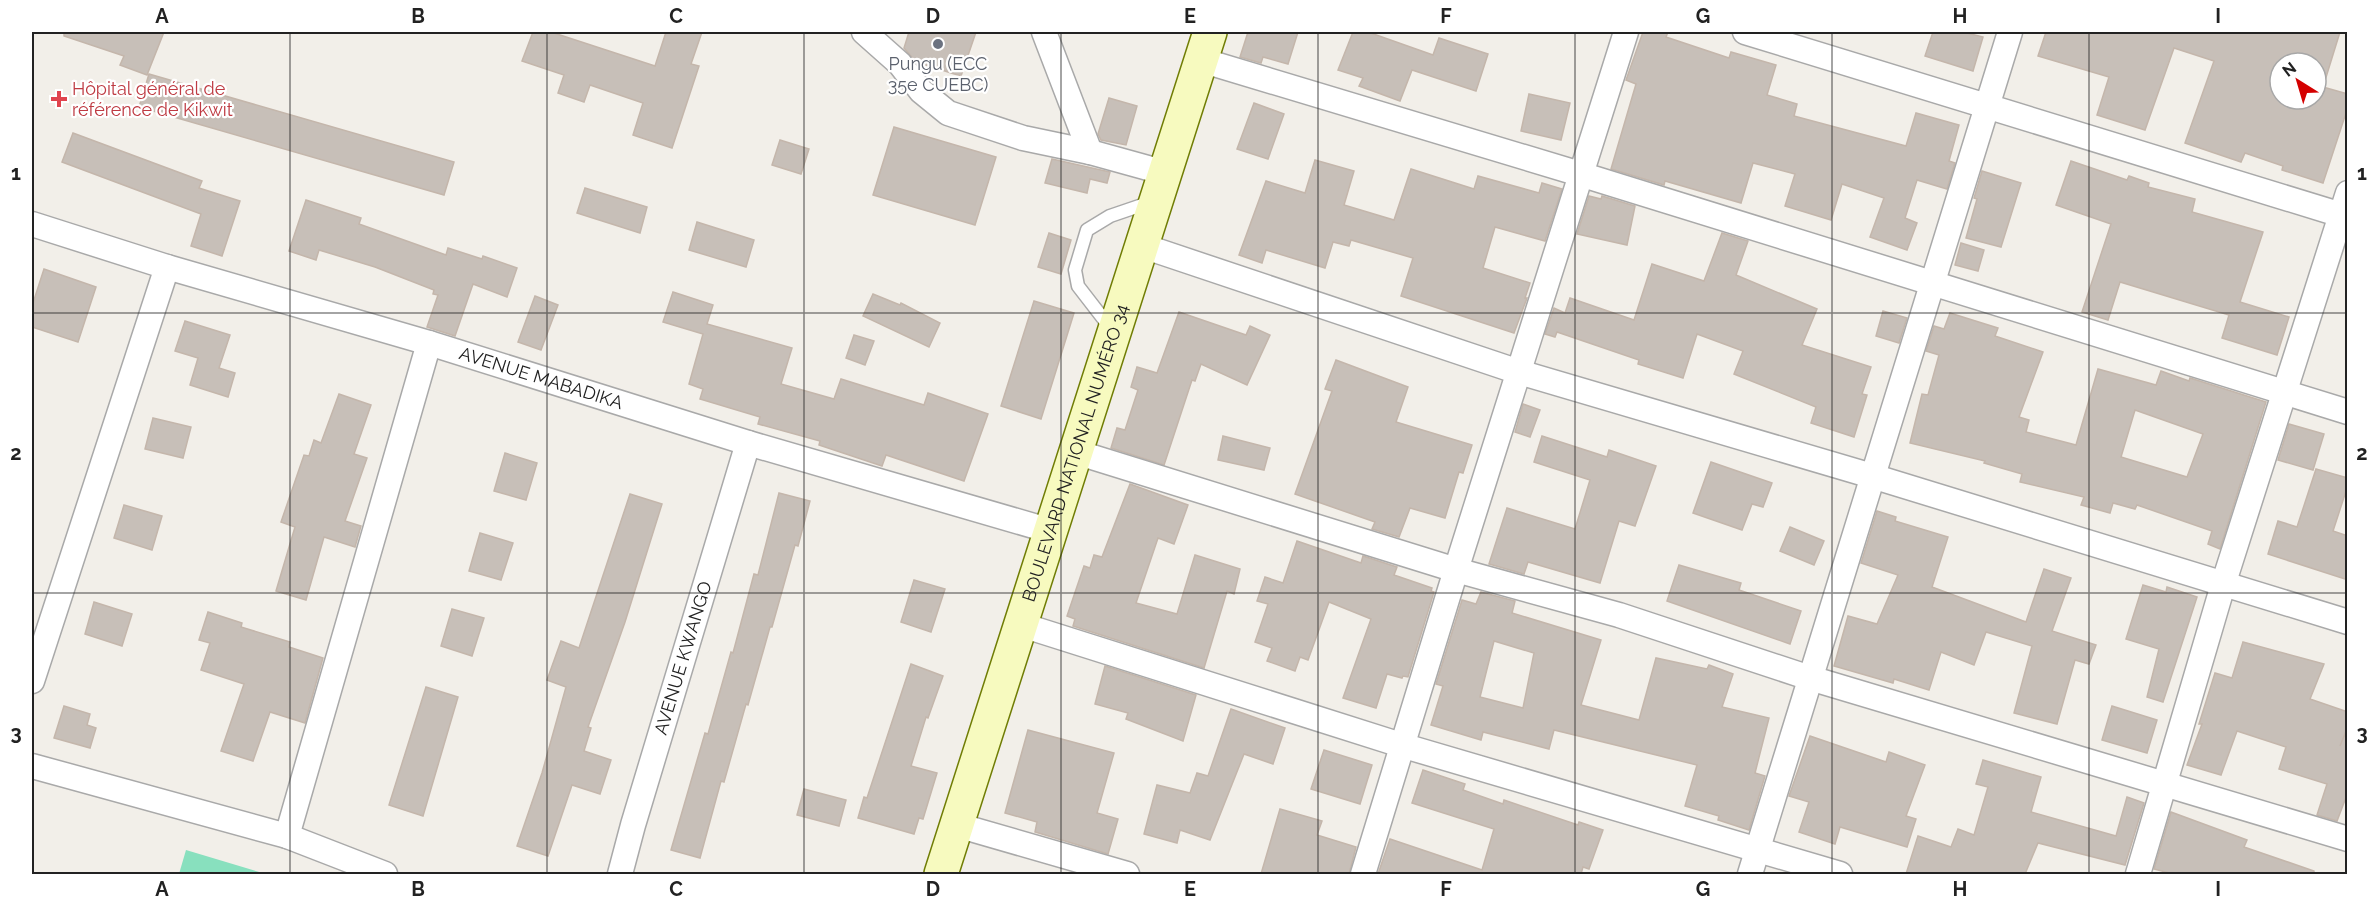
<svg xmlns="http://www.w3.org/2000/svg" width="2379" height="906" viewBox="0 0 2379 906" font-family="Raleway,sans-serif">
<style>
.pitch{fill:#88e0be}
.building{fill:#c7bfb8;stroke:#c4b6ab;stroke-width:1.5;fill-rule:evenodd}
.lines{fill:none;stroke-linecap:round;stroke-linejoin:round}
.service-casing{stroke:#a9a9a9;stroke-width:15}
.minor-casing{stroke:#a9a9a9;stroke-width:27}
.secondary-casing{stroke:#707d05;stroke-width:36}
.service{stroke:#fff;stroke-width:12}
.minor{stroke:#fff;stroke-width:24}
.secondary{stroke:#f7fabf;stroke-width:33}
.grid{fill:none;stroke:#222;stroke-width:1.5;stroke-opacity:0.55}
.worship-dot{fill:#6b7280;stroke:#fff;stroke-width:2}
.health-dot{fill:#e0444e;stroke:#fff;stroke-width:2}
.labels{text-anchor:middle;stroke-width:4.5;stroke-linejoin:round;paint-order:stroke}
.worship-label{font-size:18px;fill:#5b616d;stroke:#fff}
.health-label{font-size:18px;fill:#be3a42;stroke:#fff;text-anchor:start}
.street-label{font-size:18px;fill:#222;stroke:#fff}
.neatline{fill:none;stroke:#222;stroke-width:2}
.grid-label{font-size:20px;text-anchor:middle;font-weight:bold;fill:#222}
</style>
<rect width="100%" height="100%" fill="#f2efe9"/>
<path class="pitch" d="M186,850L266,874H179Z"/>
<g class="building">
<path d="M64,32H164L147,75L120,65L124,56L64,36Z"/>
<path d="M533,32H551L655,66L666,32H702L691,64L699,66L672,148L633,135L643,103L590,85L584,102L558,93L564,75L522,61Z"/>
<path d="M909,32H976L961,76L916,62L904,48Z"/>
<path d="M1248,32H1298L1288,64L1263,57L1261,63L1240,57Z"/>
<path d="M1353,32H1368L1433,55L1439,38L1488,54L1476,91L1412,70L1400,101L1359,86L1363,78L1338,70Z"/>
<path d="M1643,32H1668L1666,37L1729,58L1731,52L1776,65L1767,95L1797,104L1794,116L1906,146L1916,113L1959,125L1949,161L1955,163L1947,189L1917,180L1905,218L1917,223L1907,250L1870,237L1884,198L1842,184L1831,220L1785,206L1795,174L1753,163L1741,203L1665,181L1664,185L1611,169L1636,84L1626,80Z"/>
<path d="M1933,32H1963L1983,37L1973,71L1925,56Z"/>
<path d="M2046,32H2340L2323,87L2348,94V107L2323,183L2282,170L2283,166L2245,153L2241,162L2185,143L2214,61L2174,48L2145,130L2097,115L2109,77L2038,56ZM2280,63H2316V99H2280Z"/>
<path d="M149,74L454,162L444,195L139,107Z"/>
<path d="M1529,94L1570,103L1561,140L1521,131Z"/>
<path d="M1109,98L1137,106L1126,145L1101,140L1098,134Z"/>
<path d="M1254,103L1284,114L1268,159L1237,149Z"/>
<path d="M894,127L996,157L975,225L873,195Z"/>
<path d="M73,133L202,181L199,188L240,201L222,256L191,246L201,214L62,162Z"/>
<path d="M780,140L809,149L801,174L772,165Z"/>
<path d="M1052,159L1110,172L1107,183L1090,179L1087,193L1045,183Z"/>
<path d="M1315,160L1354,171L1344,205L1394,220L1411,169L1474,189L1478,176L1539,193L1542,183L1562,189L1545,241L1495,227L1483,268L1530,283L1525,298H1527L1514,333L1401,296L1413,258L1351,240L1349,246L1333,242L1325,268L1266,250L1262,263L1239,255L1266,181L1305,193Z"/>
<path d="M2071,161L2127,180L2129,176L2149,183L2148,187L2195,199L2192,212L2263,232L2240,302L2289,317L2277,355L2222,338L2229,315L2120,282L2108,320L2082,312L2111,224L2056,205Z"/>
<path d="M1982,171L2021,183L2001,247L1966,238L1977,199L1974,198Z"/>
<path d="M585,188L647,207L640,233L577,213Z"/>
<path d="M1589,196L1601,199L1602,196L1635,206L1627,245L1577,234Z"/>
<path d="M306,200L361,218L359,224L446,255L448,248L482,259L483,256L517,268L507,297L473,284L455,336L427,327L438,295L433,294L434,290L375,267L319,250L316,260L289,251Z"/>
<path d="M697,222L754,240L746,267L689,250Z"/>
<path d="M1049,233L1071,240L1061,274L1038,267Z"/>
<path d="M1722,233L1748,241L1736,275L1817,309L1802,345L1871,367L1862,394L1867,395L1854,437L1811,423L1816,407L1734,374L1743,351L1697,334L1683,378L1638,364L1639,360L1557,332L1555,337L1545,334L1554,308L1565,313L1570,298L1634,320L1652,264L1704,281Z"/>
<path d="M1961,243L1984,250L1978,271L1955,265Z"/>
<path d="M44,269L96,287L78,342L32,327V306Z"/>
<path d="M673,292L713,305L707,324L792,348L781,384L834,399L841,379L924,405L928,393L988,414L964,481L886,455L882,466L819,445L820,441L758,424L760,417L700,399L703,389L689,384L703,334L663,322Z"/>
<path d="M873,294L900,305L901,303L940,323L929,347L863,316Z"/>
<path d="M535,296L558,305L541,350L518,342Z"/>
<path d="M1034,301L1074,313L1041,419L1001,406Z"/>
<path d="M1883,311L1907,318L1899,343L1876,336Z"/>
<path d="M1179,312L1246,335L1250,326L1270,335L1247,385L1201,364L1195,381L1192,380L1164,465L1111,448L1117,428L1125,430L1138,390L1131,387L1137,367L1157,373Z"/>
<path d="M1950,313L1998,328L1995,336L2043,352L2019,417L2029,420L2026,432L2076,445L2098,369L2156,385L2161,371L2189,381L2190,378L2266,402L2220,549L2208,544L2212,531L2137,505L2135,509L2113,503L2110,513L2081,505L2084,497L2020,482L2022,474L1984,463L1985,461L1910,443L1922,394L1928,395L1939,355L1926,351L1934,326L1944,329ZM2135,410L2203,434L2187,477L2121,457Z"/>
<path d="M185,321L230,335L219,368L235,373L228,397L190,385L198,358L175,351Z"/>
<path d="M854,335L874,341L865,365L846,358Z"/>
<path d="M1336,360L1408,387L1396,422L1472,445L1463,473L1459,472L1445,518L1410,508L1399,537L1372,529L1375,522L1295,494L1332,391L1325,389Z"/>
<path d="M339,394L371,405L354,454L367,458L345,521L361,526L355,547L324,537L306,600L276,591L295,527L281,522L304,455L309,456L314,440L321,443Z"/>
<path d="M1523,404L1540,410L1530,437L1515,432Z"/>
<path d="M153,418L191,427L183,458L145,449Z"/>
<path d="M2289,424L2324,434L2313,470L2278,460Z"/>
<path d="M1223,436L1270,448L1264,470L1218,460Z"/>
<path d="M1542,436L1607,457L1609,450L1656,466L1635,526L1619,521L1600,583L1528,562L1524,574L1489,564L1507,508L1575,529L1590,480L1534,462Z"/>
<path d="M505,453L537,463L526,500L494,491Z"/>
<path d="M1711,462L1772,483L1763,507L1752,504L1742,530L1693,513Z"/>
<path d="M2316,469L2348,478V485L2333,531L2348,536V580L2268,554L2278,521L2297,527Z"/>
<path d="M1130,484L1188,505L1174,544L1158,538L1136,603L1177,614L1195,555L1240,569L1234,594L1227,591L1204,668L1073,626L1075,619L1067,616L1084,566L1090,568L1094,555L1102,557Z"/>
<path d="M779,493L810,501L798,546L795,545L772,627H770L748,705L746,704L724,782L721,781L700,858L671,850L705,733L708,734L731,652L733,653L754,574L758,575Z"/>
<path d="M630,494L662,504L625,622L588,727L591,728L584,751L611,760L600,794L572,785L548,856L517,846L542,773L566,687L547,680L561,641L579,648Z"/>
<path d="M124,505L162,516L152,550L114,538Z"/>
<path d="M1877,511L1896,517L1895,521L1948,537L1932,587L2026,622L2044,569L2071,578L2052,631L2096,645L2089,664L2075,660L2057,724L2014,713L2032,646L1986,632L1974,665L1941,652L1929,690L1894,679L1893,683L1834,666L1848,616L1877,624L1898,575L1861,563Z"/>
<path d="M1790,527L1824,541L1814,565L1780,551Z"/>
<path d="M480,533L513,543L501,580L469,571Z"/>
<path d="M1297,541L1361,563L1363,556L1397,567L1394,575L1432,588L1431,591L1434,592L1408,677L1403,676L1402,678L1387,674L1376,708L1343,698L1371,619L1329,602L1308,660L1300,657L1295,671L1267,661L1272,648L1255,642L1268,604L1257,601L1265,577L1283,583Z"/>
<path d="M1679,565L1741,583L1739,590L1801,611L1790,644L1667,601Z"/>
<path d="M914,580L945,589L931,632L901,622Z"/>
<path d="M2143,585L2166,592L2167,587L2197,597L2163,702L2147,697L2159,649L2126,639Z"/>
<path d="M1481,592L1515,601L1512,613L1601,640L1581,705L1639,720L1656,658L1707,669L1709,665L1733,674L1722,707L1769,718L1755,773L1765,776L1749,830L1718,820L1719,816L1685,806L1697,765L1554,730L1549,749L1483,732L1481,740L1431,725L1443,686L1436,684L1462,600L1476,604ZM1494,641L1534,653L1523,708L1480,697Z"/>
<path d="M94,602L132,614L122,646L85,634Z"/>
<path d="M452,609L484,618L472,656L441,646Z"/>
<path d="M208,612L242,623L241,627L290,642L289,647L323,658L305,723L270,712L253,761L221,751L244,684L201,670L210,643L199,640Z"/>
<path d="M2243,642L2324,664L2310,699L2348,712V726L2340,746L2344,736H2348V792L2337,821L2317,815L2327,784L2279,769L2286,747L2237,731L2221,775L2187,765L2202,724H2199L2215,673L2232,678Z"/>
<path d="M911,664L943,676L928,718L926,717L911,766L937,773L923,819L919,818L914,834L858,818L864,797L867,798Z"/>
<path d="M1105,666L1196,695L1183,741L1126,719L1128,713L1095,704Z"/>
<path d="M426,687L458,697L423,816L389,805Z"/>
<path d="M64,706L90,714L87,725L96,728L90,748L54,738Z"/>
<path d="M2112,706L2157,720L2147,753L2102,740Z"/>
<path d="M1231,709L1285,728L1273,764L1244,754L1210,840L1180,830L1177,843L1144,834L1157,785L1190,793L1197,773L1208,776Z"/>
<path d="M1028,730L1114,753L1097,813L1118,819L1108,854L1035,832L1037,822L1005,813Z"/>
<path d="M1810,736L1886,762L1889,752L1925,765L1906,816L1916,819L1907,847L1840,827L1835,844L1799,832L1809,802L1789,796Z"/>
<path d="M1324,750L1372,765L1360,804L1311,789Z"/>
<path d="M1983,760L2041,777L2031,812L2116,836L2127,797L2144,803L2125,865L2038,843L2025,874H1906L1918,836L1951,847L1958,829L1974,835L1988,787L1976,784Z"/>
<path d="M1423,770L1465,784L1463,790L1503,804L1504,800L1578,825L1579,822L1603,830L1589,869L1583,867L1581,874H1378L1390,839L1482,870L1494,829L1412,803Z"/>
<path d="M804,789L846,800L839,826L797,815Z"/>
<path d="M1280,809L1322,821L1317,835L1356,847L1349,874H1261Z"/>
<path d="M2171,812L2247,840L2244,847L2314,871V874H2173L2154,869Z"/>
</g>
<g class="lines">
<defs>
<path id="service" d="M1112,330L1078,286L1075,270L1087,230L1110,216L1151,202"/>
<g id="minor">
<path d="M864,32L900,64L921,91L948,113L1023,138L1090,152L1166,173"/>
<path d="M1044,32L1090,152"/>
<path d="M1745,32L2348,217"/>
<path d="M1201,60L1580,174L2348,412"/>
<path id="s1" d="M32,224L167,267L429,343L748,443L1051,531"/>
<path d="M1143,246L1519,372L1872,476L2348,622"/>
<path d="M1076,452L1456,570L1619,615L1810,678L2348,839"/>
<path d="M1022,625L1401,745L1840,874"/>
<path d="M32,681L167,267"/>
<path d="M32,766L287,836L385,874"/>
<path d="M957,825L1127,874"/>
<path d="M287,836L429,343"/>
<path id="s2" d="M620,874L633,825L748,443"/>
<path d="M1363,874L1456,570L1626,32"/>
<path d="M1750,874L2010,32"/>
<path d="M2138,874L2223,585L2348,193"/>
</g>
<g id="secondary">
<path id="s3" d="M941,874L1210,32"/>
</g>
</defs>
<use href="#service" class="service-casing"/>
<use href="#minor" class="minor-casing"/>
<use href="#secondary" class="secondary-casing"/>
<use href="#service" class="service"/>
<use href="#minor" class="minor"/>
<use href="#secondary" class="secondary"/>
</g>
<path class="grid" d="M290,32V874M547,32V874M804,32V874M1061,32V874M1318,32V874M1575,32V874M1832,32V874M2089,32V874M32,313H2348M32,593H2348"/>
<circle class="worship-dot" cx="938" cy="44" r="6"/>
<path class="health-dot" d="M56 90h6v6h6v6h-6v6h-6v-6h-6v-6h6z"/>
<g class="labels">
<g class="worship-label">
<text x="938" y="70">Pungu (ECC<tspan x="938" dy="21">35e CUEBC)</tspan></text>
</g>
<g class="health-label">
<text x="72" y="95">Hôpital général de<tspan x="72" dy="21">référence de Kikwit</tspan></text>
</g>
<g class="street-label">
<text dy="6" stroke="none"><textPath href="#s1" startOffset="532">AVENUE MABADIKA</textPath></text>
<text dy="6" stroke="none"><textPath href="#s3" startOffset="442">BOULEVARD NATIONAL NUMÉRO 34</textPath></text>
<text dy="6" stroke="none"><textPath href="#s2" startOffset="225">AVENUE KWANGO</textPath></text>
</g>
</g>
<rect width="2379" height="906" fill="none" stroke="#ffffff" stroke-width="66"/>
<g transform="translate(2298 81) rotate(323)"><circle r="28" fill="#ffffff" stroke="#a7a7a7" stroke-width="1.5"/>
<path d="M0-4.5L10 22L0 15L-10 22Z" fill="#d40000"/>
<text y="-9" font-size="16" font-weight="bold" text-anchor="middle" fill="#222222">N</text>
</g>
<rect x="33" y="33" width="2313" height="840" class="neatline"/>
<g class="grid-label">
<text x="162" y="23">A</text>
<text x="418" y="23">B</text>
<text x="676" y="23">C</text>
<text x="933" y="23">D</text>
<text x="1190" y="23">E</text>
<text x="1446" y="23">F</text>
<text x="1703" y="23">G</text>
<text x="1960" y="23">H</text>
<text x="2218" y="23">I</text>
<text x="16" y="180">1</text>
<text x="2362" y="180">1</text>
<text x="16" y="460">2</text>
<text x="2362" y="460">2</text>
<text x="16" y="740">3</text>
<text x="2362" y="740">3</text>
<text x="162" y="896">A</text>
<text x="418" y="896">B</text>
<text x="676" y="896">C</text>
<text x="933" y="896">D</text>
<text x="1190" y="896">E</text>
<text x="1446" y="896">F</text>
<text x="1703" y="896">G</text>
<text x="1960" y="896">H</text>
<text x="2218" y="896">I</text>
</g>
</svg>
